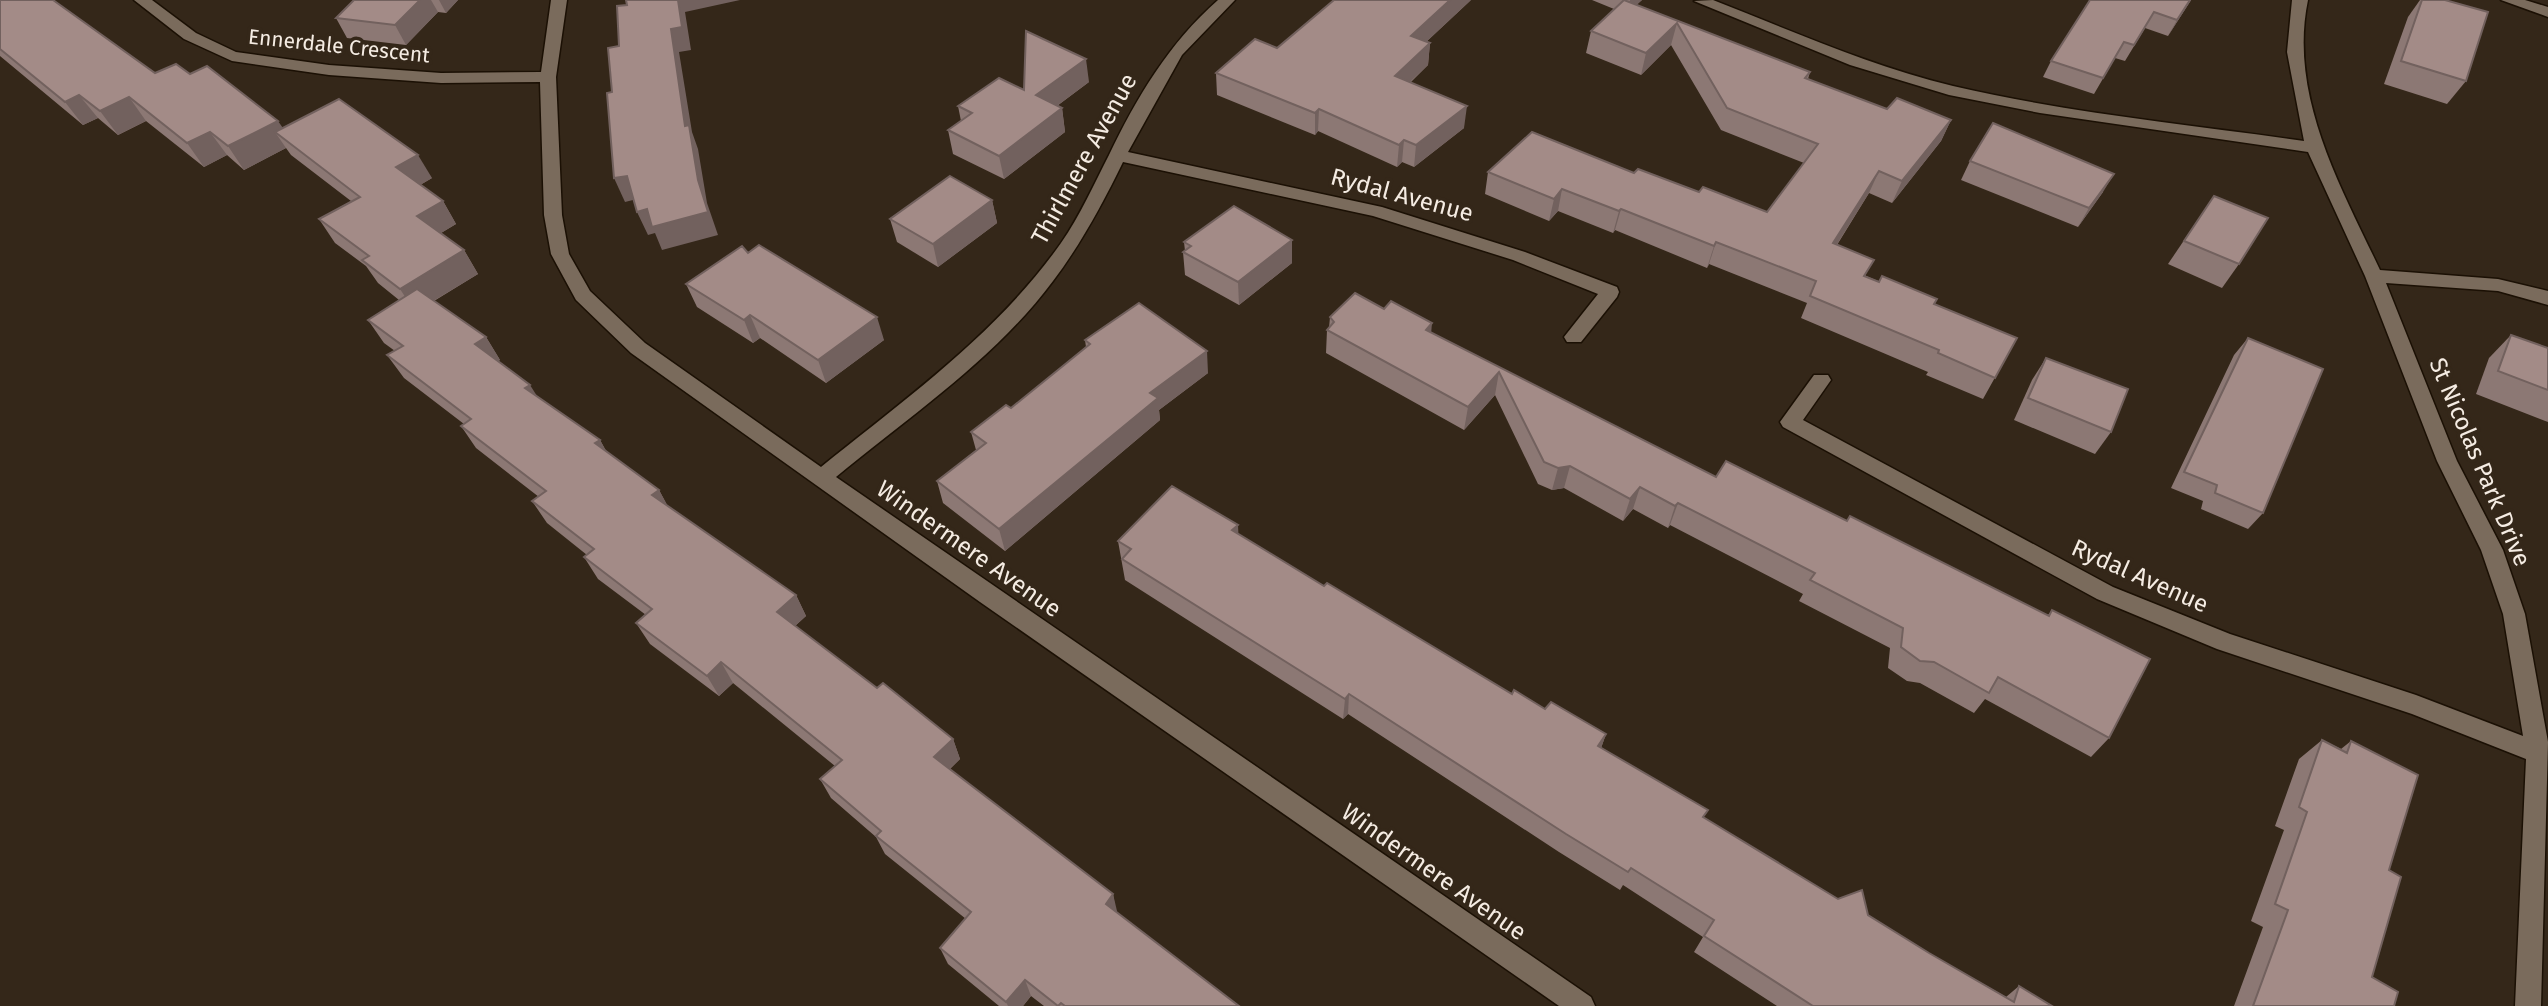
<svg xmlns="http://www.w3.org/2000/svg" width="2548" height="1006" viewBox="0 0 2548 1006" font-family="'Fira Sans',sans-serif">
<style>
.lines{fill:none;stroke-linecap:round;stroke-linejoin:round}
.street-casing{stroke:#1b1004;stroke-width:3}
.street{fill:#7a6b5c;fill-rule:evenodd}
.wall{fill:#8c7874}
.shaded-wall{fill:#72615e}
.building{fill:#a38b87;stroke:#72615e;stroke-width:2}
.labels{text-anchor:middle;stroke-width:7;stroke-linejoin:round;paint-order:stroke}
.far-street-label{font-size:21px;fill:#f5ece3;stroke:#342719}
.street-label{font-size:24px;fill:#f5ece3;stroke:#342719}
</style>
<rect width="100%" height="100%" fill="#342719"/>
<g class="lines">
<defs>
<g id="street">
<path d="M134,0H152L196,33L236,52L329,65L441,73L541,72L551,0H567L556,77L562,215L569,254L590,291L645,343L821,467C906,398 997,334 1061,243C1080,216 1094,184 1109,155C1137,97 1169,43 1218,0H1235L1182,55L1128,152L1382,207L1525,252L1617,287L1619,292L1617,297L1581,342H1567L1564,337L1598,294L1513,260L1373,216L1123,162C1103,203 1081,244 1053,281C995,359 910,416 836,477L1591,997L1595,1006H1559L980,602L631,353L576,300L551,254L544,215L540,82L441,83L329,75L232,61L184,39Z"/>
<path d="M1713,0C1792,31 1870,66 1953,86C2068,113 2187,124 2304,141L2287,52L2292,0H2308C2288,95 2341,187 2380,270L2498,279L2548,291V305L2498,291L2386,283L2457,461L2503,550L2525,614L2548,742L2541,1006H2515L2526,759L2412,714L2217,649L2097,599L1783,427L1780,422L1814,375H1828L1831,380L1803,420L2113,587L2230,634L2416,695L2523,736L2503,614L2481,550L2437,461L2365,276L2308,152L2040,113L1949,95L1850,65L1694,1Z"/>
<path d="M2501,0H2525L2548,7V17Z"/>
</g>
</defs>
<use href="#street" class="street-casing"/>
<use href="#street" class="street"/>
</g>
<g class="wall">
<path d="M0,0L155,73L190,74L283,128L432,178L420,185L443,201L456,224L441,233L464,250L478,274L434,301L486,337L500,360L498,361L537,396L600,440L606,451L659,490L668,507L796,595L806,616L795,626L877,688L953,739L960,759L950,769L1113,894L1116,912L1239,1006H1044L1031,996L1023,1006H999L948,964L940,948L966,919L885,854L876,837L831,798L820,779L835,766L733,683L719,696L650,644L636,623L646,615L598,579L584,557L587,555L547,523L532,501L539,497L476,448L461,426L464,424L404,378L387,355L395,351L384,343L368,320L399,300L378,283L366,266L335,243L319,219L351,201L291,155L286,148L244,170L227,155L204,167L146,121L118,135L98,118L83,125L0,56Z"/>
<path d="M354,0H458L446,13L438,12L406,45L347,38L336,18Z"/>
<path d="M1471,0L1426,42L1430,43L1428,65L1410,83L1464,128L1414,167L1402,162L1397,167L1318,131L1315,135L1217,95L1216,73L1277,48Z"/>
<path d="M1592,0H1642L1636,5L1810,72L1808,79L1887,109L1951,120L1941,141L1892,203L1869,193L1837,245L1866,276L2017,338L1983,399L1926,375L1928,372L1801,318L1807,303L1709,264L1707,268L1615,230L1613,233L1558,211L1549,221L1485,194L1488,172L1634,173L1767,212L1804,163L1721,130L1671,45L1641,75L1586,53L1591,31L1614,9Z"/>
<path d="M2090,0H2191L2168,36L2145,28L2125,61L2115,58L2094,94L2043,77L2051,61Z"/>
<path d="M2420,0H2445L2466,81L2447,104L2384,84L2408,17Z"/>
<path d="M1089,82L1057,106L1062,108L1065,132L1004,179L953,154L948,130L961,121L958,106L1024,90Z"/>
<path d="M1970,161L2103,192L2078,227L1961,180Z"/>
<path d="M2214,196L2239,264L2222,288L2168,264Z"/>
<path d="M992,200L997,223L938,267L897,242L890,219Z"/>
<path d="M1184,242L1292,263L1239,305L1185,275L1183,252L1185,251Z"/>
<path d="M748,253L884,340L826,383L760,338L753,343L697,307L686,284Z"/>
<path d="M1384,309L1716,477L1847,521L2048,615L2052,610L2109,738L2091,757L1985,699L1974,713L1920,683L1907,681L1888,668L1890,648L1799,601L1803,594L1670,525L1668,528L1633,509L1623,521L1564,488L1552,490L1538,484L1495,395L1464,430L1326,353L1327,330L1329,328L1330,317Z"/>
<path d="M2511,335L2548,348V422L2476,394L2489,358Z"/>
<path d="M2248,338L2263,513L2248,529L2201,509L2203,501L2171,488L2234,355Z"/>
<path d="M1085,340L1208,373L1159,410L1160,420L1005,551L943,503L937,481L976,450L971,432L1011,408L1086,347Z"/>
<path d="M2046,358L2111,432L2095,454L2014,420L2032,380Z"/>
<path d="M1238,534L1324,586L1512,694L1545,709L1606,734L1601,748L1703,817L1838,899L1868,915L1929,953L2006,997L2019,986L2052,1006H1777L1694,952L1703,937L1623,885L1620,890L1559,852L1348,714L1343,719L1125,580L1118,541Z"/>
<path d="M2322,740L2341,749L2351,741L2389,870L2372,977L2394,1006H2234L2263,927L2251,921L2284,830L2275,826L2299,759Z"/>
</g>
<g class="shaded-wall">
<path d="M420,0H431L438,12L406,45L395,25Z"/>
<path d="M439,0H458L446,13Z"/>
<path d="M678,0H740L685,12L691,50L679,52L692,132L698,149L707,203L718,235L662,250L655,233L648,235L637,212L698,180L685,126L671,29Z"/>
<path d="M1450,0H1471L1409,58L1411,36Z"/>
<path d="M1630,0H1642L1627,14Z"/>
<path d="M2190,0H2191L2168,36L2177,20Z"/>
<path d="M1677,23L1671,45L1641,75L1646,53Z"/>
<path d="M1430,43L1428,65L1393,98L1395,76Z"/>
<path d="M1086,59L1089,82L1039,119L1036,95Z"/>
<path d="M79,95L98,118L83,125L65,102Z"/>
<path d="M129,97L146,121L118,135L100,111Z"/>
<path d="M1467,106L1464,128L1414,167L1416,145Z"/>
<path d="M1062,108L1065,132L1004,179L999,156Z"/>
<path d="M1319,109L1318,131L1315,135V113Z"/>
<path d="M1951,120L1941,141L1892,203L1902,181Z"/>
<path d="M278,121L294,144L275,132L286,148L244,170L228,146Z"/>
<path d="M210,132L227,155L204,167L187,143Z"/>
<path d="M1404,140L1402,162L1397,167L1399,145Z"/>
<path d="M418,155L432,178L410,191L396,167Z"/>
<path d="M1879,171L1869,193L1824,265L1833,243Z"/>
<path d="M2114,174L2103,192L2078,227L2089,208Z"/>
<path d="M627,176L637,199L625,202L614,178Z"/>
<path d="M1562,189L1558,211L1549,221L1554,199Z"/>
<path d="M992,200L997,223L938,267L933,244Z"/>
<path d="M443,201L456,224L431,239L417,216Z"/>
<path d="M1621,209L1615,230L1613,233L1619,211Z"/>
<path d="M1292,240V263L1239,305L1238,282Z"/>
<path d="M1716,242L1709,264L1707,268L1714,246Z"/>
<path d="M464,250L478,274L415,312L400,289Z"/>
<path d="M750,315L760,338L753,343L744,320Z"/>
<path d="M877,317L884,340L826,383L818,360Z"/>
<path d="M1432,323L1430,346L1426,330Z"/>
<path d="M486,337L500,360L489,367L475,344Z"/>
<path d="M1207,351L1208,373L1159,410L1160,420L1005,551L999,529L1150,393Z"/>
<path d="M1499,372L1495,395L1464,430L1468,407Z"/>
<path d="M530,385L544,407L525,388Z"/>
<path d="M600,440L613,463L595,443Z"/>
<path d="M1570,466L1564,488L1552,490L1558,468Z"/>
<path d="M1640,487L1633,509L1623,521L1630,499Z"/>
<path d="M659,490L671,512L652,495Z"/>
<path d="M1678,503L1670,525L1668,528L1675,506Z"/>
<path d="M1238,525L1239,546L1232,530Z"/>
<path d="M796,595L806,616L787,633L777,612Z"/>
<path d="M721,662L733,683L719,696L707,676Z"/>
<path d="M1349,694L1348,714L1343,719L1345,699Z"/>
<path d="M1606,734L1599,754L1598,746Z"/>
<path d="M953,739L960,759L942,776L934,757Z"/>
<path d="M1113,894L1117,911L1110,921L1106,904Z"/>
<path d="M1025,980L1031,996L1023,1006H1008L1006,1002Z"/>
</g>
<g class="building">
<path d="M0,0H53L155,73L176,64L190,74L207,66L278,121L228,146L210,132L187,143L129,97L100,111L79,95L65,102L0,49Z"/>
<path d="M354,0H420L395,25L336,18Z"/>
<path d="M626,0H678L682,27L671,29L685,126L689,125L698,180L708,212L652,227L647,209L637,212L627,176L614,178L607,93L612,92L608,48L619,46L617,6L627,5Z"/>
<path d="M1334,0H1450L1411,36L1430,43L1395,76L1467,106L1416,145L1404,140L1399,145L1319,109L1315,113L1216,73L1255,39L1277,48Z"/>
<path d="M1624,0L1810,72L1805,78L1887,109L1897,98L1951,120L1902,181L1879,171L1833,243L1874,260L1864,276L1879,282L1882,276L1937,299L1934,304L2017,338L1995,378L1938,353L1939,350L1810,296L1816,281L1716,242L1714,246L1621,209L1619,211L1562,189L1554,199L1488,172L1532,132L1634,173L1638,169L1699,192L1703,187L1767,212L1818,144L1727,108L1677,23L1646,53L1591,31Z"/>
<path d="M2090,0H2190L2177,20L2154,12L2134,45L2124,42L2103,78L2051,61Z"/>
<path d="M2422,0H2445L2488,12L2466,81L2401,61Z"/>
<path d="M1026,31L1086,59L1036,95L1062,108L999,156L948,130L972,113L958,106L999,78L1024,90Z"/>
<path d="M339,99L418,155L396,167L443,201L417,216L464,250L400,289L362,260L369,256L319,219L360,197L275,132Z"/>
<path d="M1993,123L2114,174L2089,208L1970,161Z"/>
<path d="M950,176L992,200L933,244L890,219Z"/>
<path d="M2214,196L2268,218L2239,264L2184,241Z"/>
<path d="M1234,206L1292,240L1238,282L1183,252L1191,246L1184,242Z"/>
<path d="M759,245L877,317L818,360L750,315L744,320L686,284L742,246L748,253Z"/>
<path d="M417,289L486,337L475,344L530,385L525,388L600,440L595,443L659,490L652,495L796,595L777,612L877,688L883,683L953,739L934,757L1113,894L1106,904L1239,1006H1065L1061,1003L1058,1006L1025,980L1006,1002L940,948L971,912L876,836L881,831L820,779L842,760L721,662L707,676L636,623L652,609L584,557L594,549L532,501L546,491L461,426L471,419L387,355L403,346L368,320Z"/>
<path d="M1355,293L1384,309L1391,301L1432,323L1426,330L1716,477L1726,461L1847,521L1850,516L2049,616L2052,610L2150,659L2109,738L1998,677L1989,693L1934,662L1920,661L1901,647L1903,628L1810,580L1815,573L1678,503L1675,506L1640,487L1630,499L1570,466L1558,468L1544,462L1499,372L1468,407L1327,330L1334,322L1330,317Z"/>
<path d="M1139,303L1207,351L1150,393L1158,398L999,529L937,481L986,443L971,432L1006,405L1011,408L1090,344L1085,340Z"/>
<path d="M2511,335L2548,348V390L2498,371Z"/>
<path d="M2248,338L2323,369L2263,513L2215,493L2217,485L2184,472Z"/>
<path d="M2046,358L2128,389L2111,432L2028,398Z"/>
<path d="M1172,486L1238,525L1232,530L1324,586L1327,583L1512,694L1514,690L1545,709L1551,702L1606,734L1598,746L1708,810L1703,817L1838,899L1862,890L1868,915L1929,953L2014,1002L2019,986L2052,1006H1813L1704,936L1714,920L1631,868L1628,872L1566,834L1349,694L1345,699L1122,559L1131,549L1118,541Z"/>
<path d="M2322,740L2347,753L2351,741L2418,775L2389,870L2401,877L2372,977L2398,992L2394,1006H2253L2288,910L2275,904L2307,812L2299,807Z"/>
</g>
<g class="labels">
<g class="far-street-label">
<text transform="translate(339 46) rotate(6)" y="7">Ennerdale Crescent</text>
</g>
<g class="street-label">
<text transform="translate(1084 159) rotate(-61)" y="8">Thirlmere Avenue</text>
<text transform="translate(1402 195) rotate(15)" y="8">Rydal Avenue</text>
<text transform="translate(2480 462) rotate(67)" y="8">St Nicolas Park Drive</text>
<text transform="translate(969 549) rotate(35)" y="8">Windermere Avenue</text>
<text transform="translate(2140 576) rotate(24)" y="8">Rydal Avenue</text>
<text transform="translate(1434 872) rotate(35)" y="8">Windermere Avenue</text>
</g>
</g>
</svg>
